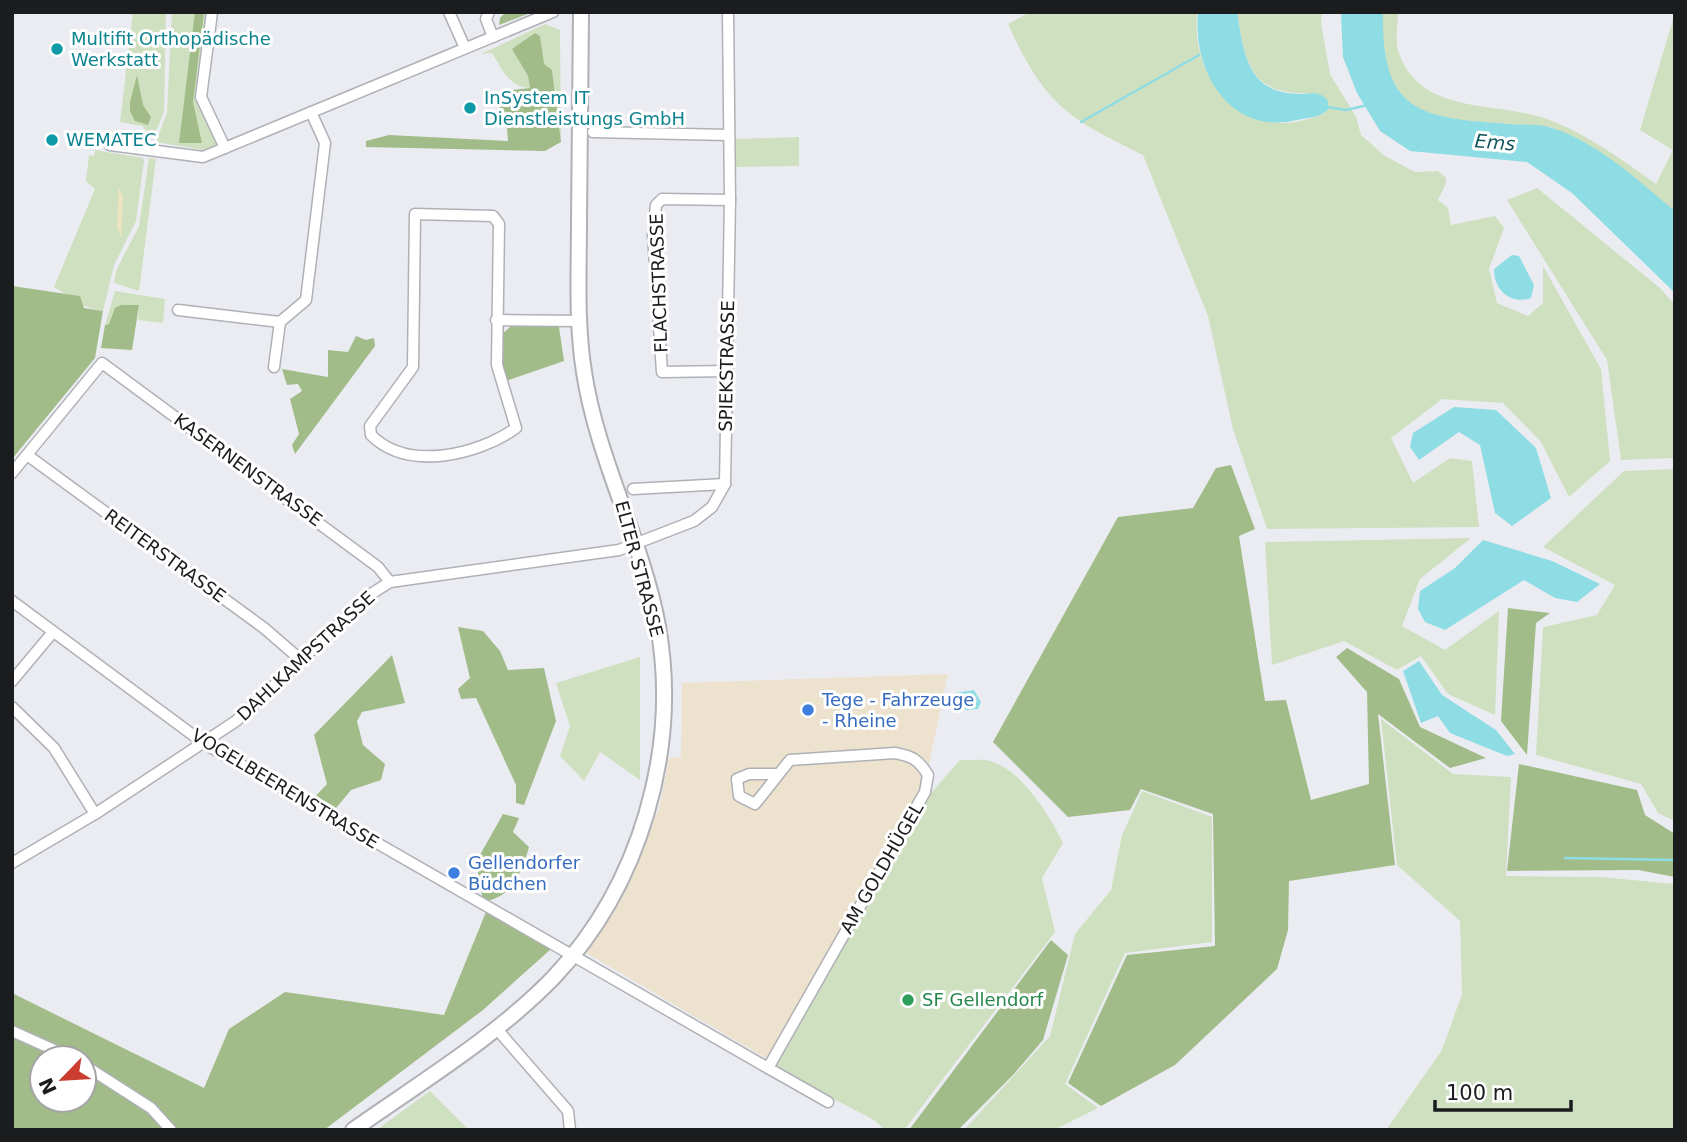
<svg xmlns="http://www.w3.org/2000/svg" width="1687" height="1142" viewBox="0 0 1687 1142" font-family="'DejaVu Sans',sans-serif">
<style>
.commercial{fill:#ece2cd}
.green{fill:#cfe0c0}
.forest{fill:#a1bc88;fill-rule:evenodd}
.sand{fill:#ede3be}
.water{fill:#8edce4}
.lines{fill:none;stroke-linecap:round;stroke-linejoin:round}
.stream{stroke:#8edce4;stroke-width:2.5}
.minor-casing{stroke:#afb1b6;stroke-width:13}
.secondary-casing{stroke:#afb1b6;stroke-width:18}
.minor{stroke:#fff;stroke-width:10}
.secondary{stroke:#fff;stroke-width:14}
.culture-dot{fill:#0f9aa8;stroke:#fff;stroke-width:2.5}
.shop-dot{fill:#3f7fe0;stroke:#fff;stroke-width:2.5}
.leisure-dot{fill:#2e9e5b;stroke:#fff;stroke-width:2.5}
.labels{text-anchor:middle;stroke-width:6;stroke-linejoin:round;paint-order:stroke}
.culture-label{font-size:18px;fill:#0d838f;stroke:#fff;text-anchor:start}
.street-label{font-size:18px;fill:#1b1c1e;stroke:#fff}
.shop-label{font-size:18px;fill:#366cbe;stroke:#fff;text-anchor:start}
.leisure-label{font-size:18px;fill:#27864d;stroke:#fff;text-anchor:start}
.water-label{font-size:19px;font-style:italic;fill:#12565c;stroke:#fff}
</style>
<rect width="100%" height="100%" fill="#ebecf2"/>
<path class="commercial" d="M948,674L923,792L769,1060L583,951L622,886L659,809L669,758L681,757L682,683Z"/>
<g class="green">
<path d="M133,12H166L164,112L153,138L142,126L120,122Z"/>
<path d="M172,12H208L197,97L217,145L203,150L156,142L167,112Z"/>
<path d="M1030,12H1197C1190,87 1253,149 1326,112L1312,93C1251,96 1245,64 1237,12H1322L1321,23L1330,74L1356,117L1361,135L1385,156L1415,172L1438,171L1446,178V183L1438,200L1448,208L1451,225L1495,216L1504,228L1489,269L1497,303L1528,316L1543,303V266L1601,369L1610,461L1569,497L1541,442L1503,403L1442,399L1391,438L1413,483L1450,458L1472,461L1479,527L1267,529L1233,429L1208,316L1143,155C1067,118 1044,104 1008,24Z"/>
<path d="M1383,12H1398C1398,24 1395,39 1398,50C1419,119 1502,99 1555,122C1591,137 1624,161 1656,184L1673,150L1640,130L1675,13V211L1551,127L1454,120L1420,111L1403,97L1389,76L1382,47Z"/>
<path d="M545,24L560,30L561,142L552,71L513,49L528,76L530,88C510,88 502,69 492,53L481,54Z"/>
<path d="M799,137V166L736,167V139Z"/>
<path d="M95,150L143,158L144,161L136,221L114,265L103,311C80,307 73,298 54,287L95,189L86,181L89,155L94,156Z"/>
<path d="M149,158L156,159L139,291L114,283L116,271L139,226Z"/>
<path d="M1537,188L1660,288L1675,305V458L1621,460L1607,360L1507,200Z"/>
<path d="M115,291L165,299L163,323L138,320L139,306L121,305L109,324L105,325Z"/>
<path d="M1675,469V821L1658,813L1641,784L1536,755L1543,627L1597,615L1615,585L1543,547L1624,471Z"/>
<path d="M1471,538L1420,579L1402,626L1445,650L1499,611L1495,715L1448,694L1421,656L1397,670L1344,641L1272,665L1265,542Z"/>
<path d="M640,657V780L600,752L584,781L560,756L570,726L556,683Z"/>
<path d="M1381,719L1453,774L1511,777L1506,876L1600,877L1675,884V1130H1386L1442,1050L1462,994L1460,921L1397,865Z"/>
<path d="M960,760C969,761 984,758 993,762C1023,772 1050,816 1063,843L1042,878L1055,932L904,1130H885L874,1120L773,1067L931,793Z"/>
<path d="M1142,791L1212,817V942L1125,953L1065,1084L1098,1108L1054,1130H964L1050,1036L1075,934L1111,890L1122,835Z"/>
<path d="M430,1091L469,1130H376L379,1128Z"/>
</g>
<g class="forest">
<path d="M195,12H204L193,102L202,143H179Z"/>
<path d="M506,12H533L499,25L500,18Z"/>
<path d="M535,33L540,36L544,64L552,70L561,142L545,151L366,147V141L389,135L508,141L506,113L495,103L512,90L530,88L528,76L512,49Z"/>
<path d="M137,75L143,105L151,117L148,125L135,121L130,111V102Z"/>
<path d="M12,286L80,296L84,308L103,311L95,358L12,459Z"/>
<path d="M121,305H139L132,350L101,348L105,325L109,324L115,308Z"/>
<path d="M511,326L559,327L564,361L506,381L501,360V335Z"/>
<path d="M356,336L366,340L374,338L375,346L295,454L292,445L299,434L290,399L302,391L298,384L287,385L282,369L328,377V350L348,352Z"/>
<path d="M1231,465L1255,529L1239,536L1265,701L1286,700L1311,800L1369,784L1367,692L1336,657L1347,648L1399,679L1420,727L1486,758L1450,768L1378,714L1395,865L1289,881L1288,930L1277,969L1175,1065L1101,1106L1068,1083L1127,955L1215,946L1213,814L1141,789L1130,810L1068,817L993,742L1118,517L1193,508L1216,468Z"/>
<path d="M1508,608L1550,613L1536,623L1527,755L1501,721Z"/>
<path d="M458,627L483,631L500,651L508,670L544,668L556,721L524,805L516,803V785L476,698L461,699L458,689L470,678Z"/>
<path d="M392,655L405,703L362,712L357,721L363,745L385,764L381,780L351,790L331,814L309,803L327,784L314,735Z"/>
<path d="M1519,764L1637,790L1645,815L1675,834V877L1638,870L1507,871Z"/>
<path d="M503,814L519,818L513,832L529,847C522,871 512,899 483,901L476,862Z"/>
<path d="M486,912L551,949L483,1010L324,1130H12V993L204,1088L229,1029L285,992L444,1015ZM42,1058H84V1100H42Z"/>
<path d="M1051,940L1068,955L1043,1040L1013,1075L958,1130H909Z"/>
</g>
<path class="sand" d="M119,187L123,197L121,237L117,227Z"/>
<g class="water">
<path d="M1198,12H1237C1244,56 1248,95 1303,94C1313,93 1321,92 1328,101V110C1320,117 1308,118 1297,120C1231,136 1192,72 1198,12Z"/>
<path d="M1383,12C1381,114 1421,118 1509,124C1523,125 1539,124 1552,128C1599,143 1637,180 1675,211V293L1572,193L1527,162L1410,151L1380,131L1357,93L1343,57L1341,13Z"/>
<path d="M1512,255L1519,256L1534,285L1531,298C1511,305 1494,291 1494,269Z"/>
<path d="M1454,407L1496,410L1536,448L1551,498L1512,526L1495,513L1480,445L1459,432L1419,460L1410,447L1413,433Z"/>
<path d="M1483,540L1552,561L1600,584L1577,602L1555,598L1524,580L1445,630L1425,622L1418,609L1420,591L1455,568Z"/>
<path d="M1419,661L1442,695L1496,730L1515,754L1507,756L1450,733L1438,716L1421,723L1403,671Z"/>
<path d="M974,690L981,702L978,709L966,710L956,701L955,693Z"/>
</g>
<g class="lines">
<g class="stream">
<path d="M1327,107L1346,110L1368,105"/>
<path d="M1081,122L1199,55"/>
<path d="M1675,179V184"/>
<path d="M1565,858L1675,860"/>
</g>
<defs>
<g id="minor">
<path d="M212,12L201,97L225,148"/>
<path d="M449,12L465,48"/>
<path d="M489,12L486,19L493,37"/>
<path d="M593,132L728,135"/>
<path d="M110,145L203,157L553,12"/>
<path d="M415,214L493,216L499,224L497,365L516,428C478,455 408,472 371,435L370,426L413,367Z"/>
<path d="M178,310L280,322L306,300L325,143L311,112"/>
<path d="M496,320L580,321"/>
<path d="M274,367L280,322"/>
<path d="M728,371L662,372L653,235L656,205L662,199L730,200"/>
<path d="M27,455L264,628L301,660"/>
<path d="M12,473L102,363L378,567L390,582"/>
<path d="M633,489L725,484"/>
<path d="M12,601L205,744L768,1068L925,792L928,775C919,760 912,756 895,753L790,760L755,804L739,796L737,779L749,774H775"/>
<path d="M12,681L53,632"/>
<path d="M12,707L54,748L95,814"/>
<path d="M12,863L95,814L236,721L371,594L390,582L619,550L694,521L712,507L725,484L730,200L728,12"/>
<path d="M496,1028L568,1111L570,1130"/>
<path d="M12,1031L72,1058"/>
<path d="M84,1065L151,1108L171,1130"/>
<path d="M768,1068L828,1102"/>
</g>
<path id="secondary" d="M353,1130C421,1082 496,1037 554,977C640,886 680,749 658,626C642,539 597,459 584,372C576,322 579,271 579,221C580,151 580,82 581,12"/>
</defs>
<use href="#minor" class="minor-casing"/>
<use href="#secondary" class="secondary-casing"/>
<use href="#minor" class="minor"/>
<use href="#secondary" class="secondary"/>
</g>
<g class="culture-dot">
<circle cx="57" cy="49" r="7"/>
<circle cx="470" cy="108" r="7"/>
<circle cx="52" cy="140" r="7"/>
</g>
<g class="shop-dot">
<circle cx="808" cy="710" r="7"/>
<circle cx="454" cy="873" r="7"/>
</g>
<circle class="leisure-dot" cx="908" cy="1000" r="7"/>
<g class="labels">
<g class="culture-label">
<text x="71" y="45">Multifit Orthopädische<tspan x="71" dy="21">Werkstatt</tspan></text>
<text x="484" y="104">InSystem IT<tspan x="484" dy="21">Dienstleistungs GmbH</tspan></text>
<text x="66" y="146">WEMATEC</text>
</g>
<g class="street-label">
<text transform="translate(659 283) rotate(-92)" y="6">FLACHSTRASSE</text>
<text transform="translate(727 366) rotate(-89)" y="6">SPIEKSTRASSE</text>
<text transform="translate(248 470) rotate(36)" y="6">KASERNENSTRASSE</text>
<text transform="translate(165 556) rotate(36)" y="6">REITERSTRASSE</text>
<text transform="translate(639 569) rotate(75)" y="6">ELTER STRASSE</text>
<text transform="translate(306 656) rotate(-43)" y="6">DAHLKAMPSTRASSE</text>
<text transform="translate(285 789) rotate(31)" y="6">VOGELBEERENSTRASSE</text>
<text transform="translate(882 868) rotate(-60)" y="6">AM GOLDHÜGEL</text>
</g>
<g class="shop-label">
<text x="822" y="706">Tege - Fahrzeuge<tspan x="822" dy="21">- Rheine</tspan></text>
<text x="468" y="869">Gellendorfer<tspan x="468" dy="21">Büdchen</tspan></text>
</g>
<g class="leisure-label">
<text x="922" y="1006">SF Gellendorf</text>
</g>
<g class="water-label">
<text transform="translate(1495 142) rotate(5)" y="7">Ems</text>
</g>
</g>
<rect width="1687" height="1142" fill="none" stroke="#1b1c1e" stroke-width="28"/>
<g transform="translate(63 1079) rotate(245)"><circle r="33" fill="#ffffff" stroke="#a4a4a5" stroke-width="2"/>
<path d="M0-5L12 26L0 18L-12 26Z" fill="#ca3d2f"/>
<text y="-10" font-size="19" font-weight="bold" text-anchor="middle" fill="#1b1c1e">N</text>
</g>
<path d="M1435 1100v10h136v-10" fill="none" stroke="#1b1c1e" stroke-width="3.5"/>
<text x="1446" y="1100" font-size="21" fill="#1b1c1e" stroke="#ffffff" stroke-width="5" paint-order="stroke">100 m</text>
</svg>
